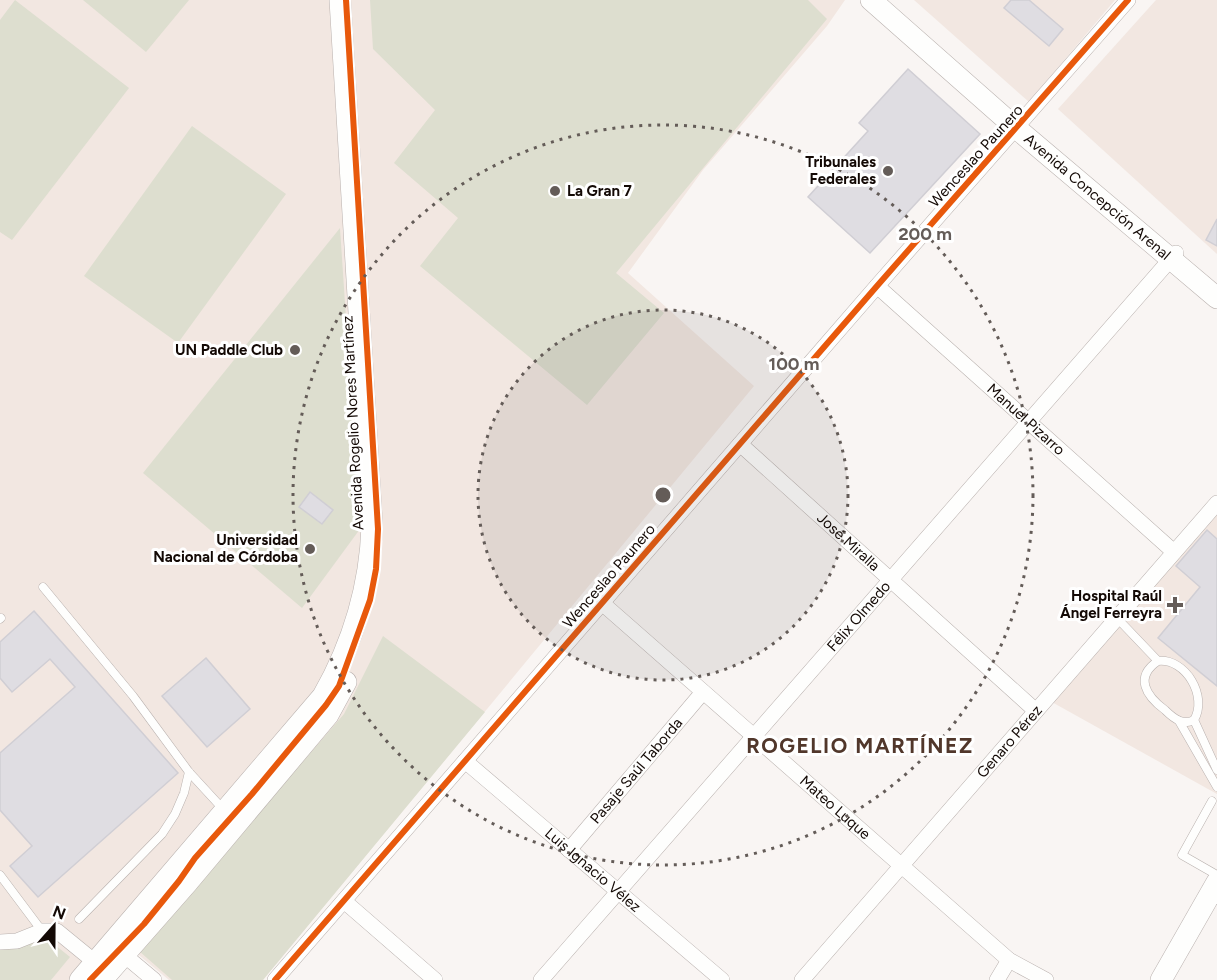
<svg xmlns="http://www.w3.org/2000/svg" width="1217" height="980" viewBox="0 0 1217 980" font-family="Figtree,sans-serif">
<style>
.built{fill:#f2e7e1}
.green{fill:#dddecf}
.building{fill:#dfdde2;stroke:#d0ced4;stroke-width:1.5}
.lines{fill:none;stroke-linecap:round;stroke-linejoin:round}
.lane-casing{stroke:#b9b1ae;stroke-width:9}
.street-casing{stroke:#b9b1ae;stroke-width:16}
.secondary-casing{stroke:#b9b1ae;stroke-width:22}
.lane{stroke:#fefefd;stroke-width:8}
.street{stroke:#fefefd;stroke-width:15}
.secondary{stroke:#fefefd;stroke-width:21}
.cycleway-casing{stroke:#fff;stroke-width:10}
.cycleway{stroke:#e8590c;stroke-width:6}
.ring{fill:none;stroke:#645c58;stroke-width:3;stroke-dasharray:3 6}
.poi-dot{fill:#645c58;stroke:#fff;stroke-width:2}
.labels{text-anchor:middle;stroke-width:6;stroke-linejoin:round;paint-order:stroke}
.street-label{font-size:15px;fill:#130905;stroke:#fff}
.poi-label{font-size:15px;font-weight:bold;fill:#130905;stroke:#fff;text-anchor:end}
.district-label{font-size:21px;font-weight:bold;letter-spacing:1.5px;fill:#51372b;stroke:#fff}
.centre{fill:#645c58;stroke:#fff;stroke-width:3}
.ring-label{font-size:18px;text-anchor:middle;font-weight:bold;fill:#645c58;stroke:#fff;stroke-width:6;stroke-linejoin:round;paint-order:stroke}
</style>
<rect width="100%" height="100%" fill="#f9f5f3"/>
<g class="built">
<path d="M0,0H845L827,26L703,170L628,273L754,386L263,980H169L111,932L71,980H0Z"/>
<path d="M914,0H1115L1029,102Z"/>
<path d="M1156,0H1217V254L1058,109Z"/>
<path d="M1217,509V794L1050,701Z"/>
</g>
<g class="green">
<path d="M15,0L129,88L12,240L0,232V20Z"/>
<path d="M83,0H189L146,52Z"/>
<path d="M370,0H808L827,19L616,273L664,313L587,405L420,266L458,218L394,163L435,110L373,49Z"/>
<path d="M192,126L286,194L178,343L84,276Z"/>
<path d="M340,228L360,529L302,608L143,473Z"/>
<path d="M383,636L485,712L263,980H172L139,951L344,714Z"/>
<path d="M45,937L70,957L51,980H0V946Z"/>
</g>
<g class="building">
<path d="M1011,0H1029L1063,29L1049,46L1004,8Z"/>
<path d="M908,69L980,134L870,253L808,197L868,131L859,123Z"/>
<path d="M1217,219V246L1206,240Z"/>
<path d="M310,492L333,510L322,524L299,507Z"/>
<path d="M1207,530L1217,539V686L1158,638L1200,587L1176,566Z"/>
<path d="M34,611L178,773L38,897L10,866L32,846L0,810V753L75,687L50,659L12,692L0,678V642Z"/>
<path d="M206,658L250,709L207,747L162,696Z"/>
</g>
<g class="lines">
<defs>
<g id="lane">
<path d="M43,587L133,696L189,772L223,809"/>
<path d="M1117,618L1158,661C1186,658 1208,697 1194,720C1190,722 1185,723 1180,721C1175,719 1169,714 1165,710C1146,696 1134,677 1158,661"/>
<path d="M0,619L1,618"/>
<path d="M1194,720L1217,770"/>
<path d="M1179,721L1217,787"/>
<path d="M1212,801L1182,855L1217,875"/>
<path d="M0,875L42,931"/>
<path d="M79,919L162,834L175,814L184,793L189,772"/>
</g>
<g id="street">
<path id="s1" d="M877,286L1174,552"/>
<path id="s2" d="M740,444L1036,711"/>
<path id="s3" d="M602,603L1009,960L1046,980"/>
<path id="s4" d="M465,761L722,980"/>
<path id="s5" d="M569,850L703,692"/>
<path d="M344,901L435,980"/>
<path d="M0,942L17,941L42,931H57L101,967"/>
<path d="M117,949L154,980"/>
<path d="M275,980L877,286L1128,0"/>
<path id="s6" d="M541,980L1176,253"/>
<path id="s7" d="M802,980L1217,503"/>
<path d="M997,980L1009,960"/>
</g>
<g id="secondary">
<path id="s8" d="M871,0L1016,128L1217,298"/>
<path d="M80,980L323,696C353,643 370,588 372,526L340,0"/>
<path d="M102,980L188,882L328,715L346,682"/>
<path d="M1161,980L1217,882"/>
</g>
</defs>
<use href="#lane" class="lane-casing"/>
<use href="#street" class="street-casing"/>
<use href="#secondary" class="secondary-casing"/>
<use href="#lane" class="lane"/>
<use href="#street" class="street"/>
<use href="#secondary" class="secondary"/>
<defs>
<g id="cycleway">
<path d="M90,980L144,924L179,881L195,858L252,794L326,705L339,686L370,600L376,569L378,529L346,0"/>
<path d="M275,980L877,286L1128,0"/>
</g>
</defs>
<use href="#cycleway" class="cycleway-casing"/>
<use href="#cycleway" class="cycleway"/>
</g>
<circle cx="663" cy="495" r="185" fill="#645c58" fill-opacity=".12"/>
<g class="ring">
<circle cx="663" cy="495" r="185"/>
<circle cx="663" cy="495" r="370"/>
</g>
<g class="poi-dot">
<circle cx="888" cy="171" r="6"/>
<circle cx="555" cy="191" r="6"/>
<circle cx="295" cy="350" r="6"/>
<circle cx="310" cy="549" r="6"/>
<path d="M1172 596h6v6h6v6h-6v6h-6v-6h-6v-6h6z"/>
</g>
<g class="labels">
<g class="street-label">
<text transform="translate(976 156) rotate(-48)" y="5">Wenceslao Paunero</text>
<text dy="5" stroke="none"><textPath href="#s8" startOffset="300">Avenida Concepción Arenal</textPath></text>
<text dy="5" stroke="none"><textPath href="#s1" startOffset="200">Manuel Pizarro</textPath></text>
<text transform="translate(353 423) rotate(-93)" y="5">Avenida Rogelio Nores Martínez</text>
<text dy="5" stroke="none"><textPath href="#s2" startOffset="146">José Miralla</textPath></text>
<text transform="translate(609 576) rotate(-49)" y="5">Wenceslao Paunero</text>
<text dy="5" stroke="none"><textPath href="#s6" startOffset="483">Félix Olmedo</textPath></text>
<text dy="5" stroke="none"><textPath href="#s7" startOffset="316">Genaro Pérez</textPath></text>
<text dy="5" stroke="none"><textPath href="#s5" startOffset="104">Pasaje Saúl Taborda</textPath></text>
<text dy="5" stroke="none"><textPath href="#s3" startOffset="310">Mateo Luque</textPath></text>
<text dy="5" stroke="none"><textPath href="#s4" startOffset="168">Luis Ignacio Vélez</textPath></text>
</g>
<g class="poi-label">
<text x="876" y="167">Tribunales<tspan x="876" dy="17">Federales</tspan></text>
<text x="567" y="196" text-anchor="start">La Gran 7</text>
<text x="283" y="355">UN Paddle Club</text>
<text x="298" y="545">Universidad<tspan x="298" dy="17">Nacional de Córdoba</tspan></text>
<text x="1162" y="601">Hospital Raúl<tspan x="1162" dy="17">Ángel Ferreyra</tspan></text>
</g>
<g class="district-label">
<text x="860" y="753">ROGELIO MARTÍNEZ</text>
</g>
</g>
<circle cx="663" cy="495" r="9" class="centre"/>
<g class="ring-label">
<text x="925" y="240">200 m</text>
<text x="794" y="370">100 m</text>
</g>
<g transform="translate(54 926) rotate(21)" stroke="#ffffff" stroke-width="4.5" paint-order="stroke">
<path d="M0-4.5L10 22L0 15L-10 22Z" fill="#130905"/>
<text y="-9" font-size="16" font-weight="bold" text-anchor="middle" fill="#130905">N</text>
</g>
</svg>
